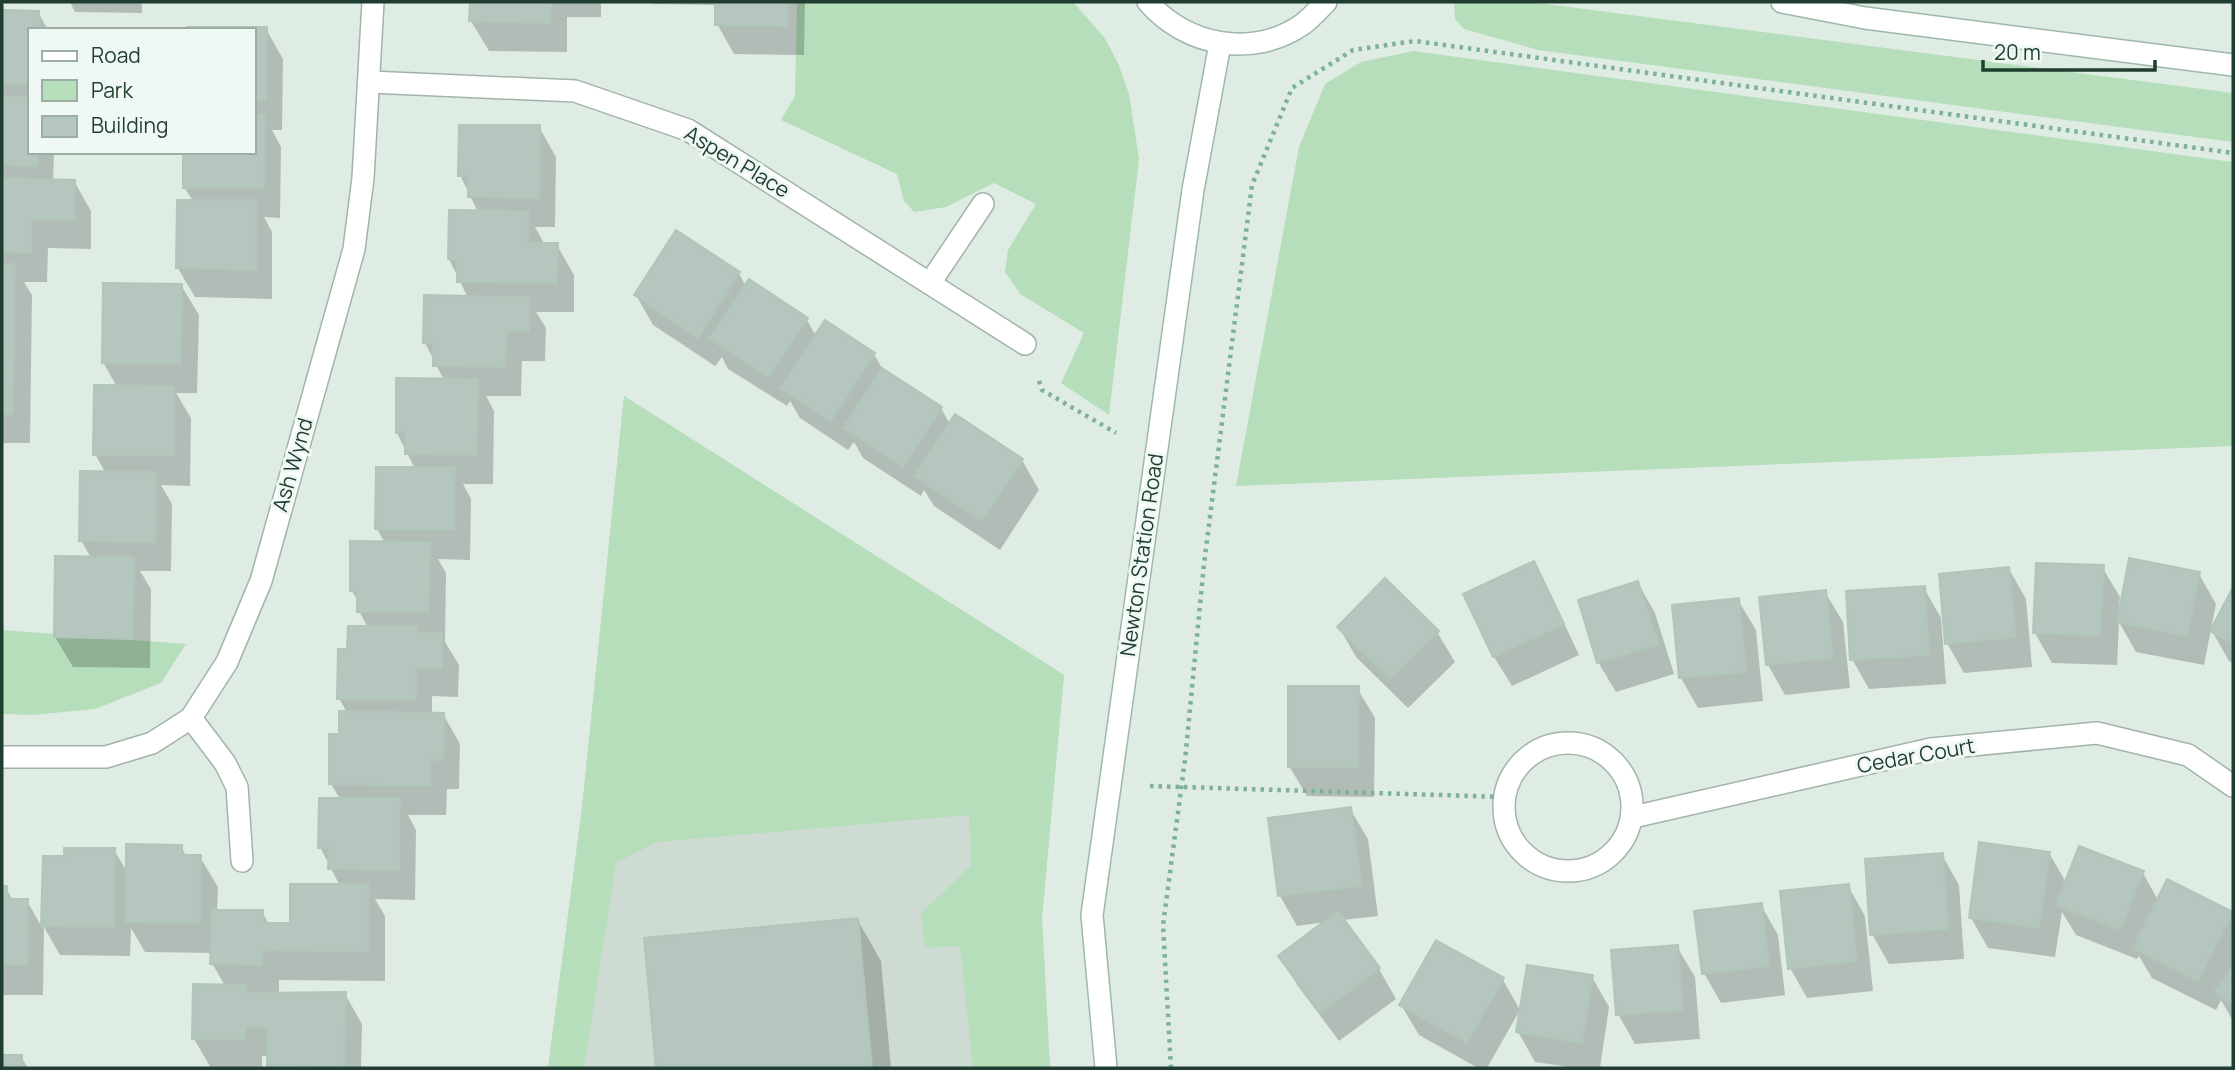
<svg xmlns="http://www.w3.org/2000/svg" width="2235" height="1070" viewBox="0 0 2235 1070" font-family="Manrope,sans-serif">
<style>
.built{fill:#cddbd3}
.green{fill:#b6debb}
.shadow{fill:#0003}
.building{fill:#b4c6bd;stroke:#b1c5ba;stroke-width:2}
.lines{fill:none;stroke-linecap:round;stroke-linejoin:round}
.lane-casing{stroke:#a2b4aa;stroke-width:24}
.street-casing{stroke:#a2b4aa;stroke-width:24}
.secondary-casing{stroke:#9db8ab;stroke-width:24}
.path{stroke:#7db19a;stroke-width:4.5;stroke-dasharray:3.5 5;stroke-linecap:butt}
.lane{stroke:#fff;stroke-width:21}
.street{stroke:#fff;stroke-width:21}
.secondary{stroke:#fff;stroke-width:21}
.labels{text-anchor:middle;stroke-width:6;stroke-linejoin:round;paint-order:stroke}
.street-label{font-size:21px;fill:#1f3d30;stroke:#f0f8f3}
</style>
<rect width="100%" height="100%" fill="#dfece4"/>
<path class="built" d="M624,396L1064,675L1042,919L1050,1068H548L582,808Z"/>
<g class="green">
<path d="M797,2H1073L1104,37L1118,63L1129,94L1139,159L1109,415L1061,383L1084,333L1020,294L1005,272L1008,250L1036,204L994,183L946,207L914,212L904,201L897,174L781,120L795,96Z"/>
<path d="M1476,2L1538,3L2233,93V142L1538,50L1464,29L1455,19L1454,3Z"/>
<path d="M1413,51L2233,162V446L1236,486L1299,147L1325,84L1361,62Z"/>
<path d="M624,396L1064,675L1042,919L1050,1068H973L960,946L925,948L921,913L971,866L969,815L657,842L616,863L584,1068H548L582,808Z"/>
<path d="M2,630L186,644L161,683L95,709L32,715L2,714Z"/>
</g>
<g class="shadow">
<path d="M70,2H142V13L75,12Z"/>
<path d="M472,2H601V17H567V52L489,51L471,21Z"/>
<path d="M652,2H805L804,55L734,54L717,24V5L653,4Z"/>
<path d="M2,12H38L48,30H30V152H54L53,181H74L91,211V249L48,248L47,282H24L32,295L30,443H2Z"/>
<path d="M266,29L283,59L282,130H272L281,147L280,218L264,217L272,232V299L195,297L177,267L193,201L184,187L254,152V30Z"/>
<path d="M539,127L556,157L555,227H535L545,245H557L574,275V312H536L546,328L545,361H522L521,396H486L494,411L493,484H463L471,499L470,560L438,559L446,573L445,642L459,665L458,697L432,696V714H443L460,744L459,789H447L446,815H408L416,830L415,900L375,899L385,916V981L279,980V995L345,994L362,1024L361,1068H269V1056H262V1068H211L194,1039L225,986L212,963V953L145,952L131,928L130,956L60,955L44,927L43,995H2V888H6L13,901H27L43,929L45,858H66L114,850L128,873L181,847L187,857H200L218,887L217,912H262L269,924L291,925L340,886L320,847L340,799L331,784L347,713L339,698L349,651L368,628L359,611V603L352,591L385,543L377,529L415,469L397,433L444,380L425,343L468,298L449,259L478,212L460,175Z"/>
<path d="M676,232L739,274L746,286L807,320L816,336L874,354L883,370L941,408L950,424L1022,460L1039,490L1000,550L934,506L924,490L921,496L863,458L854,442L848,450L800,418L790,401L787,406L728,369L722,357L715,366L653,325L636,295Z"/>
<path d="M181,285L199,315L197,393H176L191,418L190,486L161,485L172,504L171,571H140L151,589L150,668L73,667L55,637L91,558L81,540L106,474L95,454L117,387L103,362Z"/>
<path d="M1533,563L1550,593L1579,655L1512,686L1494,657L1465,594Z"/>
<path d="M2102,567L2120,597L2119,606H2122L2199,574L2216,604L2204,665L2136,652L2119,622L2117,665L2052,663L2035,633Z"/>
<path d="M2009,569L2026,599L2032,667L1964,673L1947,643Z"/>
<path d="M1638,583L1655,613L1674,674L1616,692L1598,662Z"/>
<path d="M1924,588L1941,618L1946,684L1869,689L1852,659Z"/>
<path d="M2233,591V663L2229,661L2212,631Z"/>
<path d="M1825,592L1843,622L1850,688L1785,695L1768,665Z"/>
<path d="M1738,600L1756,630L1763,701L1698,708L1681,678L1674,607Z"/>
<path d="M1339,627L1437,632L1455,662L1408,708L1356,657Z"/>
<path d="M1357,688L1375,718L1374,797L1307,796L1289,766Z"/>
<path d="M1350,809L1368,839L1378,916L1343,920L1379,969L1396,999L1339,1041L1298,986L1280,956L1326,922L1297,926L1280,896Z"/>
<path d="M2049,853L2067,884L2143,873L2158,900L2232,913L2233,1021L2221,1000L2216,1010L2152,978L2139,956L2137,959L2076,935L2062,912L2055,957L1988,948L1971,918Z"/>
<path d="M1942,855L1959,885L1964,959L1889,964L1872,934Z"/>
<path d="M1848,886L1865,916L1873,991L1807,998L1790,968Z"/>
<path d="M1761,905L1778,935L1785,995L1721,1003L1704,973Z"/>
<path d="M857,919L881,961L891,1068H658L646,940Z"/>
<path d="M1677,947L1695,977L1700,1039L1635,1044L1618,1014Z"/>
<path d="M1592,977L1609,1007L1600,1068H1576L1535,1062L1518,1032Z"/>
<path d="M1503,980L1520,1010L1487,1068H1478L1419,1035L1401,1005Z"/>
<path d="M2,1057H21L28,1068H2Z"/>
</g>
<g class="building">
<path d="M470,2H551L550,23L469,21Z"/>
<path d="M715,2H788V26L715,25Z"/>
<path d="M2,10L39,11V30H30V84L2,83Z"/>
<path d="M187,27H267L266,100H254V30H187Z"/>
<path d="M2,97H30V152H37V166L2,165Z"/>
<path d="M254,115H265L264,188H183V152H254Z"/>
<path d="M459,125H540L539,198L468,197V176H458Z"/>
<path d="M2,178L75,180L74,220L32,219L31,253L2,252Z"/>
<path d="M177,200H256V270L176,268Z"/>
<path d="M449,210L528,211V243H558L557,283L457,282V260L448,259Z"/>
<path d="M676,230L740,272L698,338L634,295Z"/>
<path d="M2,264H15L13,414H2Z"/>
<path d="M749,279L808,318L769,377L709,339Z"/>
<path d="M103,283L182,284L181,364L102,363Z"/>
<path d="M424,295L529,297V331H506L505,367L433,366V343H423Z"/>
<path d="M825,320L875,353L831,421L780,388Z"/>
<path d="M882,368L942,407L903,467L843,428Z"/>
<path d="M396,378L478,379L477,455L405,454V432L396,433Z"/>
<path d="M94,385L174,386V456L93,455Z"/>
<path d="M955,414L1023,459L982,521L914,476Z"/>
<path d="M376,467H455L454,530L375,529Z"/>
<path d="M80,471L156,472L155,542L79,541Z"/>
<path d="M350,541L430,542L429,612H357V590L350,591Z"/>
<path d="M55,556L134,557L133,639L54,637Z"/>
<path d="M2129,558L2200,572L2187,636L2117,622Z"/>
<path d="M1534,561L1564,624L1493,657L1463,594Z"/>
<path d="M2036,563L2104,565L2100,636L2033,633Z"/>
<path d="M2009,567L2016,637L1945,644L1939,574Z"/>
<path d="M1385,578L1439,631L1390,679L1337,627Z"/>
<path d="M1638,581L1658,644L1597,663L1578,600Z"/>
<path d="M1925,586L1929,655L1850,660L1846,591Z"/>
<path d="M2233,587V644L2210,631Z"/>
<path d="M1826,590L1833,658L1766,665L1759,597Z"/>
<path d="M1739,598L1746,672L1679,678L1672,605Z"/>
<path d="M348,626H417V632L442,633V668L416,667V700L337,699L338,649H347Z"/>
<path d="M1288,686H1359L1358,767H1288Z"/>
<path d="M339,711L444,713L443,760H430V786L329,784V734H339Z"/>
<path d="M319,798H400L399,870L328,869L329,848H318Z"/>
<path d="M1351,807L1362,886L1278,896L1268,818Z"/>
<path d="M1979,842L2050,852L2039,928L1969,918Z"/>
<path d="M126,844L182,845V855H201L200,923L126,922Z"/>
<path d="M2079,846L2144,871L2120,930L2056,905Z"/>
<path d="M64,848H115L114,927L41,926L43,856H64Z"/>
<path d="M1943,853L1948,929L1870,935L1865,859Z"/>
<path d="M2167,879L2233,912L2198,981L2133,948Z"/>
<path d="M290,884H369L368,952L263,950L262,965L210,964L212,910H263V923H290Z"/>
<path d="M1849,884L1857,961L1788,969L1780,891Z"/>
<path d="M2,886H7V899H28L27,965H2Z"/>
<path d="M1762,903L1769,966L1702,974L1694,911Z"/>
<path d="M1338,911L1380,968L1320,1013L1278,956Z"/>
<path d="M858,918L872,1068H656L644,938Z"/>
<path d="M1436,940L1504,978L1467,1043L1399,1005Z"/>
<path d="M1678,945L1683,1010L1616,1015L1611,950Z"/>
<path d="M1527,965L1593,975L1582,1043L1516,1032Z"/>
<path d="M2233,966V1005L2214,992Z"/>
<path d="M193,984L246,985V993L346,992L344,1067L267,1068L268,1027H246L245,1040L192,1039Z"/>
<rect x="2" y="1055" width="20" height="13"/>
</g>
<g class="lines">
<defs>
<path id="lane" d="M191,718L225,763L237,787L242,861"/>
<g id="street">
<path d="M370,82L575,91L688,130L1025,344"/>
<path d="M930,283L983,204"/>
<circle cx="1568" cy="807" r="64"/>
<path d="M2,757H106L152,743L191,718L227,662L261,581L354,249L363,178L373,2"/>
<path d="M1633,817L1931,749L2097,733L2188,755L2233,786"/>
</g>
<g id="secondary">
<path d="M1148,2C1186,46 1253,59 1303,24C1311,18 1319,9 1326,2"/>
<path d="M1782,2L1865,18L2233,65"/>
<path d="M1106,1068L1092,915L1193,190L1220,44"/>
</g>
</defs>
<use href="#lane" class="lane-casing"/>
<use href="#street" class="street-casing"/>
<use href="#secondary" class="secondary-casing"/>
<g class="path">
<path d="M1039,381L1042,390L1116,433"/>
<path d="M1150,786L1503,797"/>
<path d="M1171,1068L1163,925L1185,760L1204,564L1252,185L1292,88L1353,50L1415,41L2233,153"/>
</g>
<use href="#lane" class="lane"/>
<use href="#street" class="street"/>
<use href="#secondary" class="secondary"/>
</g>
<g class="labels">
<g class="street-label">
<text transform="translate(737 162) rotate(31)" y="7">Aspen Place</text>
<text transform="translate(293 465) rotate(-74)" y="7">Ash Wynd</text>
<text transform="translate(1142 555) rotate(-82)" y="7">Newton Station Road</text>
<text transform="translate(1916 756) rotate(-10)" y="7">Cedar Court</text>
</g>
</g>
<rect width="2235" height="1070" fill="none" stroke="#1f3d30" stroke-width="7"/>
<rect x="28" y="28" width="228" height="126" fill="#f0f8f3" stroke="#9cada5" stroke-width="2"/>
<rect x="42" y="51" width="35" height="10" fill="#ffffff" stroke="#9cada5" stroke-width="2"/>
<text x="91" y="63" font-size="21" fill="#1f3d30">Road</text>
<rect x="42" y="80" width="35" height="21" fill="#b6debb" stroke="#9cada5" stroke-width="2"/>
<text x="91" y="98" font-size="21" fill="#1f3d30">Park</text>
<rect x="42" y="116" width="35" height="21" fill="#b4c6bd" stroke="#9cada5" stroke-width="2"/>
<text x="91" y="133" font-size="21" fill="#1f3d30">Building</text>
<path d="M1983 60v10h172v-10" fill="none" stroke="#1f3d30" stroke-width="3.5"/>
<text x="1994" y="60" font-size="21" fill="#1f3d30" stroke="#f0f8f3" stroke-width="5" paint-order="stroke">20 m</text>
</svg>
